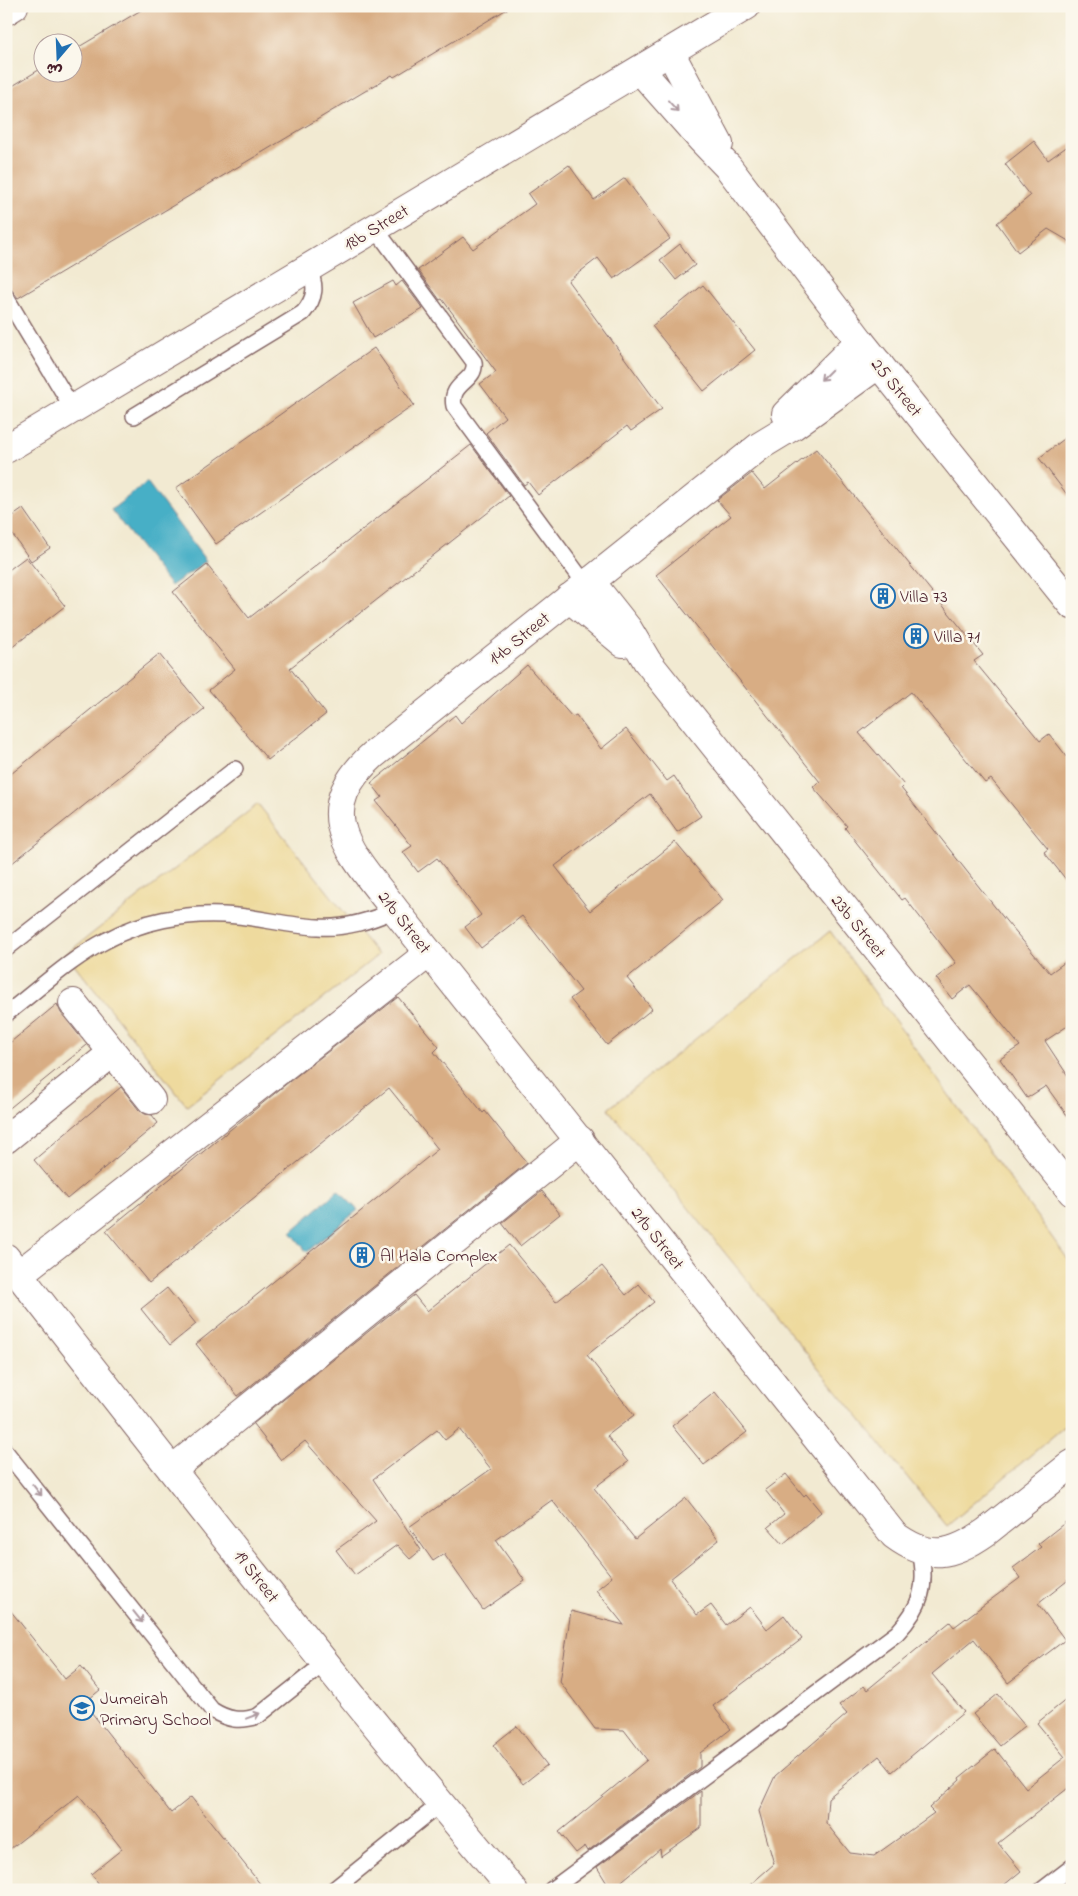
<svg xmlns="http://www.w3.org/2000/svg" width="1078" height="1896" viewBox="0 0 1078 1896" font-family="'Indie Flower','Playpen Sans Arabic',sans-serif">
<style>
.sand{fill:#eeda9e;stroke:#9c7c64}
.water{fill:#47afc6;stroke:#486778}
.building{fill:#d8ad84}
.lines{fill:none;stroke-linecap:round;stroke-linejoin:round}
.lane-casing{stroke:#856665;stroke-width:18}
.street-casing{stroke:#856665;stroke-width:30}
.lane{stroke:#fff;stroke-width:15}
.street{stroke:#fff;stroke-width:28}
.oneway{stroke:#ae9aa0}
.labels{text-anchor:middle;stroke-width:5;stroke-linejoin:round;paint-order:stroke}
.street-label{font-size:18px;fill:#4a1f2b;stroke:#fbf7ec}
.poi-label{font-size:18px;fill:#4a1f2b;stroke:#fbf7ec;text-anchor:start}
</style>
<rect width="100%" height="100%" fill="#fbf7ec"/>
<filter id="ink" filterUnits="userSpaceOnUse"><feTurbulence type="fractalNoise" baseFrequency=".02" numOctaves="2"/><feDisplacementMap in="SourceGraphic" scale="10" xChannelSelector="R" yChannelSelector="G"/><feConvolveMatrix kernelMatrix="1 2 1 2 8 2 1 2 1" color-interpolation-filters="sRGB"/></filter>
<filter id="wash" filterUnits="userSpaceOnUse"><feTurbulence type="fractalNoise" baseFrequency=".0096" numOctaves="4" result="noise"/><feDisplacementMap in="SourceGraphic" scale="20" xChannelSelector="R" yChannelSelector="G"/><feGaussianBlur stdDeviation="1.12" result="paint"/><feColorMatrix in="noise" values="0 0 0 0 0 0 0 0 0 0 0 0 0 0 0 0 0 1.4 0 .05"/><feComposite in="paint" operator="in"/></filter>
<g filter="url(#wash)">
<rect width="100%" height="100%" fill="#f2ead2"/>
<g class="sand">
<path d="M258,804L378,955L187,1106L66,954Z"/>
<path d="M830,931L1072,1265V1420L947,1526L608,1109Z"/>
</g>
<g class="water">
<path d="M147,482L206,561L171,586L111,510Z"/>
<path d="M338,1190L358,1210L307,1252L291,1232Z"/>
</g>
<g id="blocks">
<g class="building">
<path d="M148,6H512L394,77L392,75L18,298L11,289L6,288V90L42,68V72H72V51Z"/>
<path d="M1034,141L1048,160L1072,143V243L1048,229L1018,252L997,223L1030,196L1005,164Z"/>
<path d="M569,165L594,200L625,178L670,239L614,279L598,258L568,281L662,409L631,431L627,426L538,495L528,482L524,485L486,433L505,417L480,384L496,372L442,299L440,300L418,270L463,237L473,249L535,204L528,194Z"/>
<path d="M680,244L695,265L676,280L660,260Z"/>
<path d="M393,281L396,286L402,281L423,309L373,338L353,303Z"/>
<path d="M703,285L755,350L704,391L652,326Z"/>
<path d="M374,348L414,405L216,544L176,488Z"/>
<path d="M1072,433V501L1039,458Z"/>
<path d="M471,445L509,496L290,668L326,714L268,760L209,690L235,669L173,592L207,565L249,618Z"/>
<path d="M816,449L983,655L974,661L1040,741L1049,734L1072,763V887L1044,852L1048,849L991,779L985,783L911,692L859,733L904,785L901,788L1006,921L1050,973L1072,957V1023L1045,1041L1072,1082V1122L1046,1086L1027,1098L1000,1059L1020,1046L970,985L952,999L936,978L956,963L905,898L902,900L845,828L847,826L813,787L820,782L656,575L731,516L717,500L752,473L765,489Z"/>
<path d="M23,509L50,548L31,561L6,525V521Z"/>
<path d="M26,557L65,606L6,652V572Z"/>
<path d="M159,654L204,709L6,868V778Z"/>
<path d="M527,665L572,717L576,715L601,749L626,729L667,781L674,776L701,816L677,832L650,794L555,866L590,911L675,842L723,900L627,978L652,1009L607,1045L570,999L581,991L522,916L481,948L465,927L481,915L437,858L418,872L403,852L412,846L376,801L382,797L371,783L455,715L461,723Z"/>
<path d="M398,997L439,1047L434,1052L483,1113L485,1111L527,1163L238,1396L196,1344L438,1149L389,1088L149,1283L106,1231L285,1085Z"/>
<path d="M57,1004L61,1013L87,1045L6,1111V1046Z"/>
<path d="M121,1087L139,1110L145,1114L152,1115L158,1123L67,1199L34,1160Z"/>
<path d="M542,1191L560,1214L520,1246L502,1223Z"/>
<path d="M509,1245L556,1302L602,1266L626,1295L639,1284L654,1302L587,1355L634,1415L607,1436L628,1462L594,1488L635,1539L686,1498L719,1540L670,1579L697,1615L711,1605L726,1625L750,1607L767,1629L784,1615L802,1639L713,1706L731,1729L700,1753V1767L588,1851L585,1846L576,1853L559,1832L647,1760L624,1730L595,1729L560,1682L571,1611L624,1625L596,1590L612,1577L552,1500L496,1540L525,1581L483,1610L444,1554L433,1561L409,1527L491,1469L459,1429L445,1440L437,1430L373,1479L421,1550L410,1559L397,1545L355,1575L336,1550L376,1521L305,1441L281,1460L253,1424L414,1295L427,1311Z"/>
<path d="M167,1288L196,1324L170,1345L141,1309Z"/>
<path d="M715,1392L747,1432L704,1465L672,1426Z"/>
<path d="M786,1474L804,1496L806,1494L821,1512L783,1544L768,1527L784,1514L765,1490Z"/>
<path d="M1072,1517V1577L1038,1604L1065,1640L1008,1683L974,1639L932,1674L964,1712L892,1772L879,1756L828,1798L826,1823L850,1853L874,1856L934,1813L929,1808L960,1780L959,1778L995,1749L1026,1788L1065,1757L1037,1723L1072,1695V1785L998,1843L1021,1871L998,1890H744L774,1864L759,1811L775,1776L847,1714L839,1705L864,1686L867,1690L950,1622L954,1627L1020,1578L1013,1568L1041,1547L1038,1544Z"/>
<path d="M6,1605L65,1679L81,1666L100,1690L84,1703L171,1813L191,1797L265,1890H104L91,1874L122,1849L79,1795L6,1852Z"/>
<path d="M998,1694L1025,1726L1000,1746L973,1714Z"/>
<path d="M517,1726L547,1765L523,1784L493,1745Z"/>
<path d="M701,1791V1828L661,1856L660,1849L611,1890L597,1867Z"/>
</g>
</g>
</g>
<g filter="url(#ink)">
<use href="#blocks" fill-opacity="0" stroke="#856665" stroke-width="1"/>
<g class="lines">
<defs>
<g id="lane">
<path d="M375,228L474,362C477,382 449,382 454,406L586,585"/>
<path d="M6,297L73,409"/>
<path d="M134,416L303,313C316,298 317,285 308,268"/>
<path d="M6,949L235,769"/>
<path d="M6,1014C39,989 70,959 107,940C142,921 184,913 224,915C255,916 287,926 318,927C345,929 370,921 395,910"/>
<path d="M6,1452L212,1710C228,1720 240,1722 258,1716L326,1662"/>
<path d="M333,1890L440,1804"/>
<path d="M551,1890L897,1633C921,1607 928,1586 920,1551"/>
<path d="M1042,1890L1072,1867"/>
</g>
<g id="street">
<path d="M6,11L14,6"/>
<path d="M670,52L719,144"/>
<path d="M640,70L701,139L728,167L860,341L1072,605"/>
<path d="M879,364L793,426L760,446L373,755C307,814 353,855 395,910L894,1535C929,1561 952,1556 986,1532L1072,1464"/>
<path d="M786,414L860,341"/>
<path d="M6,449L746,6"/>
<path d="M590,581L628,629L647,661L1072,1192"/>
<path d="M569,598L623,643"/>
<path d="M73,1003L151,1100"/>
<path d="M6,1139L112,1053"/>
<path d="M6,1258C172,1471 338,1684 513,1890"/>
<path d="M19,1274L429,953"/>
<path d="M173,1469L580,1140"/>
</g>
</defs>
<use href="#lane" class="lane-casing"/>
<use href="#street" class="street-casing"/>
<use href="#lane" class="lane"/>
<use href="#street" class="street"/>
</g>
<defs><path id="oneway-shaft" d="M-6 0H5M1.5-3L5.5 0L1.5 3" fill="none" stroke-width="1.6" stroke-linecap="round" stroke-linejoin="round" transform="scale(1.25)"/></defs>
<g class="oneway">
<use href="#oneway-shaft" transform="translate(673 106) rotate(48)"/>
<use href="#oneway-shaft" transform="translate(826 375) rotate(135)"/>
<use href="#oneway-shaft" transform="translate(37 1490) rotate(51)"/>
<use href="#oneway-shaft" transform="translate(138 1617) rotate(51)"/>
<use href="#oneway-shaft" transform="translate(253 1716) rotate(-21)"/>
</g>
</g>
<defs>
<symbol id="building-ring" viewBox="-11 -11 22 22"><circle r="9.5" fill="#fbf7ec" stroke="#1f6fb2" stroke-width="1.5"/><path d="M-4-6H4V6H1V3H-1V6H-4ZM-2.5-4.3h1.7v1.8h-1.7ZM.8-4.3h1.7v1.8H.8ZM-2.5-1h1.7V.8h-1.7ZM.8-1h1.7V.8H.8Z" fill="#1f6fb2"/></symbol>
<symbol id="school-ring" viewBox="-11 -11 22 22"><circle r="9.5" fill="#fbf7ec" stroke="#1f6fb2" stroke-width="1.5"/><path d="M0-5L7-2L0 1L-7-2ZM-4 1L0 2.5L4 1V4Q0 6-4 4Z" fill="#1f6fb2"/></symbol>
</defs>
<g fill-rule="evenodd">
<use href="#building-ring" x="869" y="582" width="28" height="28"/>
<use href="#building-ring" x="902" y="622" width="28" height="28"/>
<use href="#building-ring" x="348" y="1241" width="28" height="28"/>
<use href="#school-ring" x="68" y="1694" width="28" height="28"/>
</g>
<g class="labels">
<g class="street-label">
<text transform="translate(376 227) rotate(-31)" y="6">18b Street</text>
<text transform="translate(897 387) rotate(51)" y="6">25 Street</text>
<text transform="translate(519 638) rotate(-39)" y="6">14b Street</text>
<text transform="translate(405 922) rotate(52)" y="6">21b Street</text>
<text transform="translate(859 926) rotate(51)" y="6">23b Street</text>
<text transform="translate(658 1238) rotate(52)" y="6">21b Street</text>
<text transform="translate(257 1576) rotate(52)" y="6">19 Street</text>
</g>
<g class="poi-label">
<text x="900" y="602">Villa 73</text>
<text x="934" y="642">Villa 71</text>
<text x="380" y="1261">Al Hala Complex</text>
<text x="100" y="1704">Jumeirah<tspan x="100" dy="21">Primary School</tspan></text>
</g>
</g>
<rect width="1078" height="1896" fill="none" stroke="#fbf7ec" stroke-width="25"/>
<g transform="translate(58 58) rotate(199)"><circle r="24" fill="#fbf7ec" stroke="#b4a19f"/>
<path d="M0-4L9 19L0 12L-9 19Z" fill="#1f6fb2"/>
<text y="-8" font-size="14" font-weight="bold" text-anchor="middle" fill="#4a1f2b">ش</text>
</g>
</svg>
